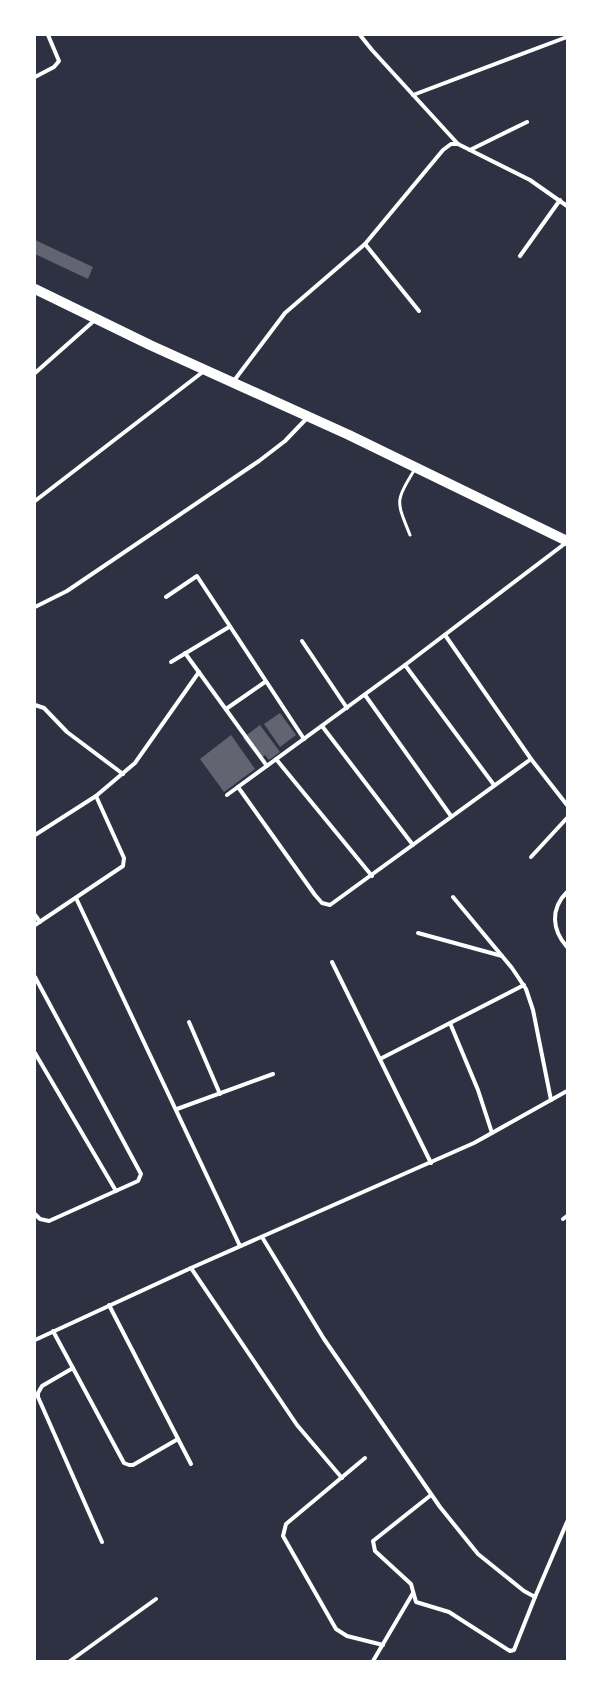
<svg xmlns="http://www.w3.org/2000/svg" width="602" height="1696" viewBox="0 0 602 1696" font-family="'Open Sans',sans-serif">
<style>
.building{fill:#626471}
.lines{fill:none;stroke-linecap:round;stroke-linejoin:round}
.service{stroke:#fff;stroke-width:3}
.minor{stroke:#fff;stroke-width:4}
.primary{stroke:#fff;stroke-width:10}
</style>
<rect width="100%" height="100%" fill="#2d3142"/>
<g class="building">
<path d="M35,240L93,267L88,279L35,254Z"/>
<path d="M280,713L296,735L280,747L264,724Z"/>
<path d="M260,725L280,752L269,760L265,755L263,757L257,750L254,752L243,738Z"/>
<path d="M231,735L255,769L224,792L200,759Z"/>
</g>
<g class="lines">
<path class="service" d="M410,535C396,500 395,502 415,469"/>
<g class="minor">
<path d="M360,35L372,50L458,144"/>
<path d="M35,77L54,67L59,61L48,35"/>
<path d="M413,95L567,37"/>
<path d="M470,150L527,122"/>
<path d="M365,244L419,311"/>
<path d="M520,256L560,200"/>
<path d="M35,373L96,319"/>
<path d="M233,382L285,313L365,244L443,150L451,144H458L530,180L567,206"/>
<path d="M35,501L204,371"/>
<path d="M166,597L197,576L304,739"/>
<path d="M35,607L67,591L259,461L285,441L308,417"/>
<path d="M445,635L531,759L567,805"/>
<path d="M302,641L347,708"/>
<path d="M185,653L267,766"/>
<path d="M171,662L229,627"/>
<path d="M405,665L494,785"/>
<path d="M365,695L451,816"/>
<path d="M35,705L44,708L67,732L123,774"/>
<path d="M226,709L265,682"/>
<path d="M322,726L413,845"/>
<path d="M276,759L372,876"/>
<path d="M238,787L315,895L322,903L330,905L531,759"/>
<path d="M227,795L405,665L567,542"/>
<path d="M35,835L96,796L135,763L199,672"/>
<path d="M531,857L567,818"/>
<path d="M567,892C550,909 552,930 567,947"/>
<path d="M453,897L512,968L526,989L533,1010L551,1100"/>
<path d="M76,898L240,1246"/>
<path d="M35,915L40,922"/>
<path d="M35,925L123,866L124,858L96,796"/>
<path d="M418,933L502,956"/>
<path d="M332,962L431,1163"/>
<path d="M35,977L141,1174L138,1181L49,1221L40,1219L35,1214"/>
<path d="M189,1022L220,1094"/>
<path d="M450,1023L478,1090L492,1133"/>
<path d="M35,1053L116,1191"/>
<path d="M380,1059L524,985"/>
<path d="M177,1109L273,1074"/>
<path d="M563,1219L567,1216"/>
<path d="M262,1237L324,1339L440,1507L478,1554L524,1591L535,1597L567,1522"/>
<path d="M191,1268L297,1425L342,1478"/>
<path d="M109,1305L191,1464"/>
<path d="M53,1331L124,1463L129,1465H133L178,1439"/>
<path d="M35,1340L191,1268L474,1143L567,1091"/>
<path d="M73,1368L42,1386L38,1393V1397L102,1542"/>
<path d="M365,1458L286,1524L283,1536L336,1629L347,1636L383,1645"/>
<path d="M431,1495L373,1541L375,1551L411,1584L416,1602L449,1612L510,1651L514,1650L535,1597"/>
<path d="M70,1661L156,1599"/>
<path d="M373,1661L413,1593"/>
</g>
<path class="primary" d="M35,289L150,345L349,435L567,541"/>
</g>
<rect width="602" height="1696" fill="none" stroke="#ffffff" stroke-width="72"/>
</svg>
